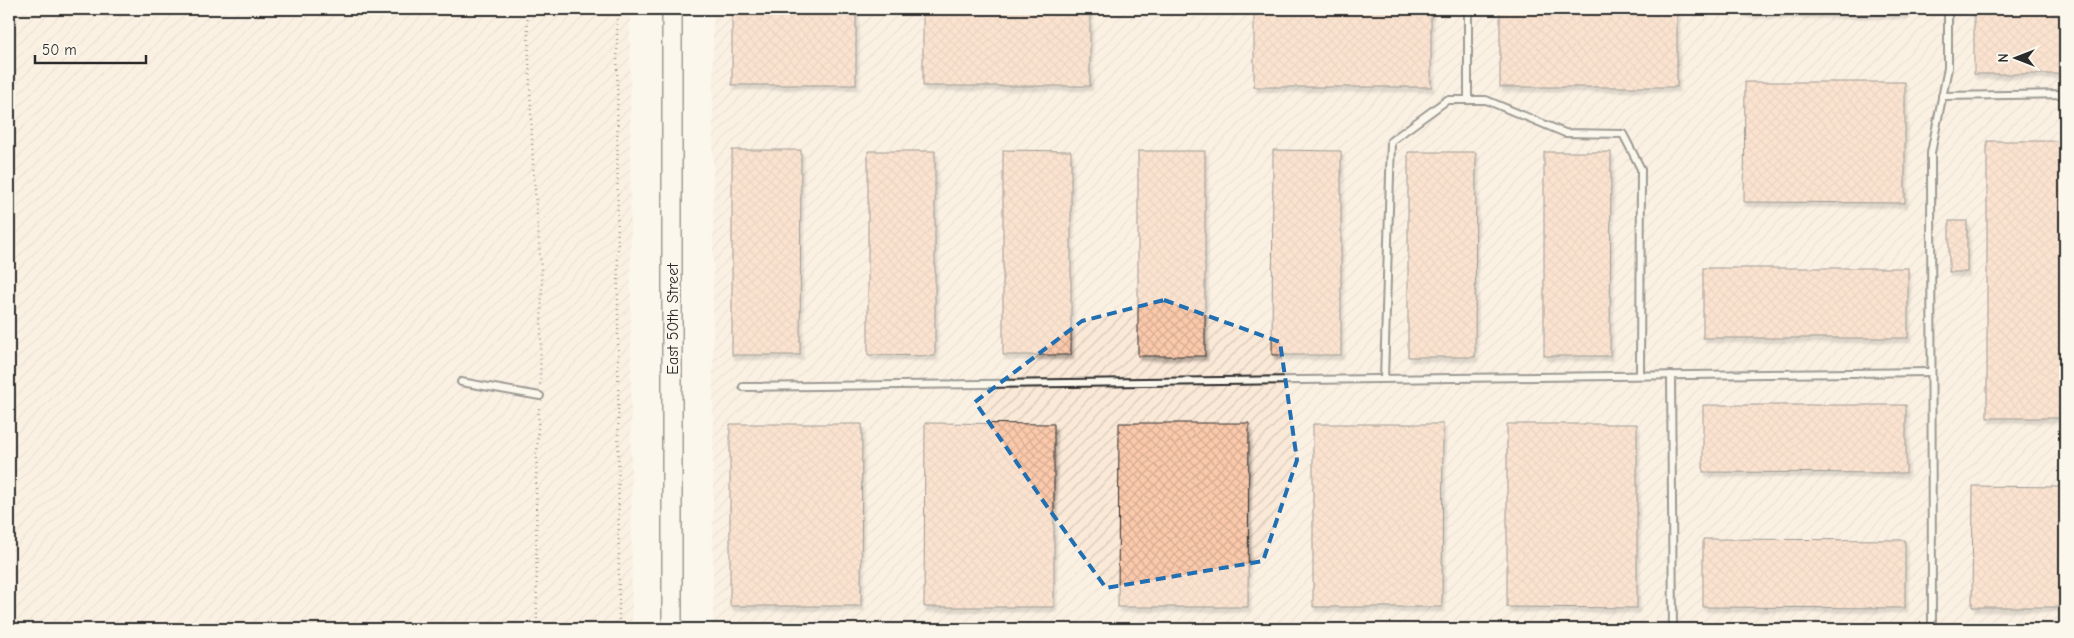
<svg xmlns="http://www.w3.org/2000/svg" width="2074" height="638" viewBox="0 0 2074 638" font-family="'Comic Neue',sans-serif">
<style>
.industrial{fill:url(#industrial-furrows)}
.building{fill:url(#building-cross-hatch);stroke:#2b2b2b;filter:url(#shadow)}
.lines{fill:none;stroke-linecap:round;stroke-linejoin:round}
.service-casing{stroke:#2b2b2b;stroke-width:10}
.secondary-casing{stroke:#2b2b2b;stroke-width:22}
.path{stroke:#2b2b2b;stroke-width:2.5;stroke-dasharray:1 4;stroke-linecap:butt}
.service{stroke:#fbf7ec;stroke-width:6}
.secondary{stroke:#fbf7ec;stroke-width:19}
.marked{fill:none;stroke:#1f6fb2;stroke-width:4;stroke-dasharray:10 6;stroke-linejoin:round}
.labels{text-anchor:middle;stroke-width:4.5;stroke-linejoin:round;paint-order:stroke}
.street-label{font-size:16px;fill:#2b2b2b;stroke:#fbf7ec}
</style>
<defs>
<pattern id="industrial-furrows" width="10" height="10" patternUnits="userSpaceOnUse" patternTransform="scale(1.25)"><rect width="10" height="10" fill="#fbe9d8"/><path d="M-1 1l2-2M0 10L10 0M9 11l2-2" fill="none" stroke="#d7c8ba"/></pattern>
<pattern id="building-cross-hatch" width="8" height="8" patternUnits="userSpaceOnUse" patternTransform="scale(1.25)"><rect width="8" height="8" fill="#fbc9ab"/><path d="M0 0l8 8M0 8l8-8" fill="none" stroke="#d7ad93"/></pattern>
<filter id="shadow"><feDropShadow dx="2.5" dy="4.5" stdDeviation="1" flood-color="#0004"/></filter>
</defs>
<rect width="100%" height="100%" fill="#fbf7ec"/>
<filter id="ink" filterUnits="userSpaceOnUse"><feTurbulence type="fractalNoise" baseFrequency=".02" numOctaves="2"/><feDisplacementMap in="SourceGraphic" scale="10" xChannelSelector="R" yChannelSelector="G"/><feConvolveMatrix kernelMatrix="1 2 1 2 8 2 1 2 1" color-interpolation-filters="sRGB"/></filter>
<g filter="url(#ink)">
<g class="industrial">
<path d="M9,9H630L632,629H9Z"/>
<rect x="713" y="9" width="1352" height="620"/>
</g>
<g class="building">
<rect x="732" y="9" width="124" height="76"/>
<rect x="923" y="9" width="167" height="77"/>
<rect x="1254" y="9" width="177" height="78"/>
<rect x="1500" y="9" width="177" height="78"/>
<path d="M1745,9H1907V14L1745,13Z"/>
<rect x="1974" y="9" width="91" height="65"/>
<path d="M1745,82H1905V203L1744,202Z"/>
<rect x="1987" y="141" width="78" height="277"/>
<path d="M732,150H801L800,355H732Z"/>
<path d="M1003,150L1071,151V355H1003Z"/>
<path d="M1273,150L1341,151V355H1272Z"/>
<path d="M868,151H935V356L868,355Z"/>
<rect x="1138" y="151" width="67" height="205"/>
<path d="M1408,152H1476L1475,357H1408Z"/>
<path d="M1544,152H1611L1610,356H1544Z"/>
<rect x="1949" y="221" width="18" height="51"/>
<rect x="1703" y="268" width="205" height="70"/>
<path d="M1703,405H1906V473L1703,472Z"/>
<path d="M925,423L1054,424V607H924Z"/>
<path d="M1119,423H1249L1248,607H1118Z"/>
<path d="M730,424H862L861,606H730Z"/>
<path d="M1313,424H1443L1442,607H1313Z"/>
<path d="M1507,424H1637V608L1507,607Z"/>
<path d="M1973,486L2065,487V607H1972Z"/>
<path d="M1703,539L1905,540V608L1703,607Z"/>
</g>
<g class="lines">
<defs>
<g id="service">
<path d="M1942,96L2065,94"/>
<path d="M1468,100V9"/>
<path d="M1671,375L1673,629"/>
<path d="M1384,379L1391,141L1447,100H1486L1565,133L1623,134L1641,169L1640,375"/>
<path d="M461,382L540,396"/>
<path d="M743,387L1931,372"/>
<path d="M1932,629L1931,153L1948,68V9"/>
</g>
<path id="secondary" d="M672,629V9"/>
</defs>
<use href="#service" class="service-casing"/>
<use href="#secondary" class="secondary-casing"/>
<g class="path">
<path d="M527,9L533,164L542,282L540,385"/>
<path d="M617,9L619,629"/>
<path d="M537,629L536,477L539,406"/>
</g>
<use href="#service" class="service"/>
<use href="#secondary" class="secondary"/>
</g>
</g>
<path d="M0 0H2074V638H0ZM1164,300L1280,342L1297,460L1263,561L1106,588L1046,505L975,402L1082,321Z" fill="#fbf7ec" fill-opacity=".55" fill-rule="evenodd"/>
<path class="marked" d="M1164,300L1280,342L1297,460L1263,561L1106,588L1046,505L975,402L1082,321Z"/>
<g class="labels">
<g class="street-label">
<text transform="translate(672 319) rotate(-90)" y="6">East 50th Street</text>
</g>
</g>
<rect width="2074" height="638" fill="none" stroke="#fbf7ec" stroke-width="30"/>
<rect x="15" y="15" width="2044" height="608" fill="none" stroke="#2b2b2b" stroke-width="2" filter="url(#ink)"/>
<g transform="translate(2016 58) rotate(270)" stroke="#fbf7ec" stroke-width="4" paint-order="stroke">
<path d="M0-4L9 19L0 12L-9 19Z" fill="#2b2b2b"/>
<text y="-8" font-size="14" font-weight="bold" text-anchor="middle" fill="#2b2b2b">N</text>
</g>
<path d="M35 55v8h111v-8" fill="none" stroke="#2b2b2b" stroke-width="2.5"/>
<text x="42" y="55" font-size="15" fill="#2b2b2b" stroke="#fbf7ec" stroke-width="4" paint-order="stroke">50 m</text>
</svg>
